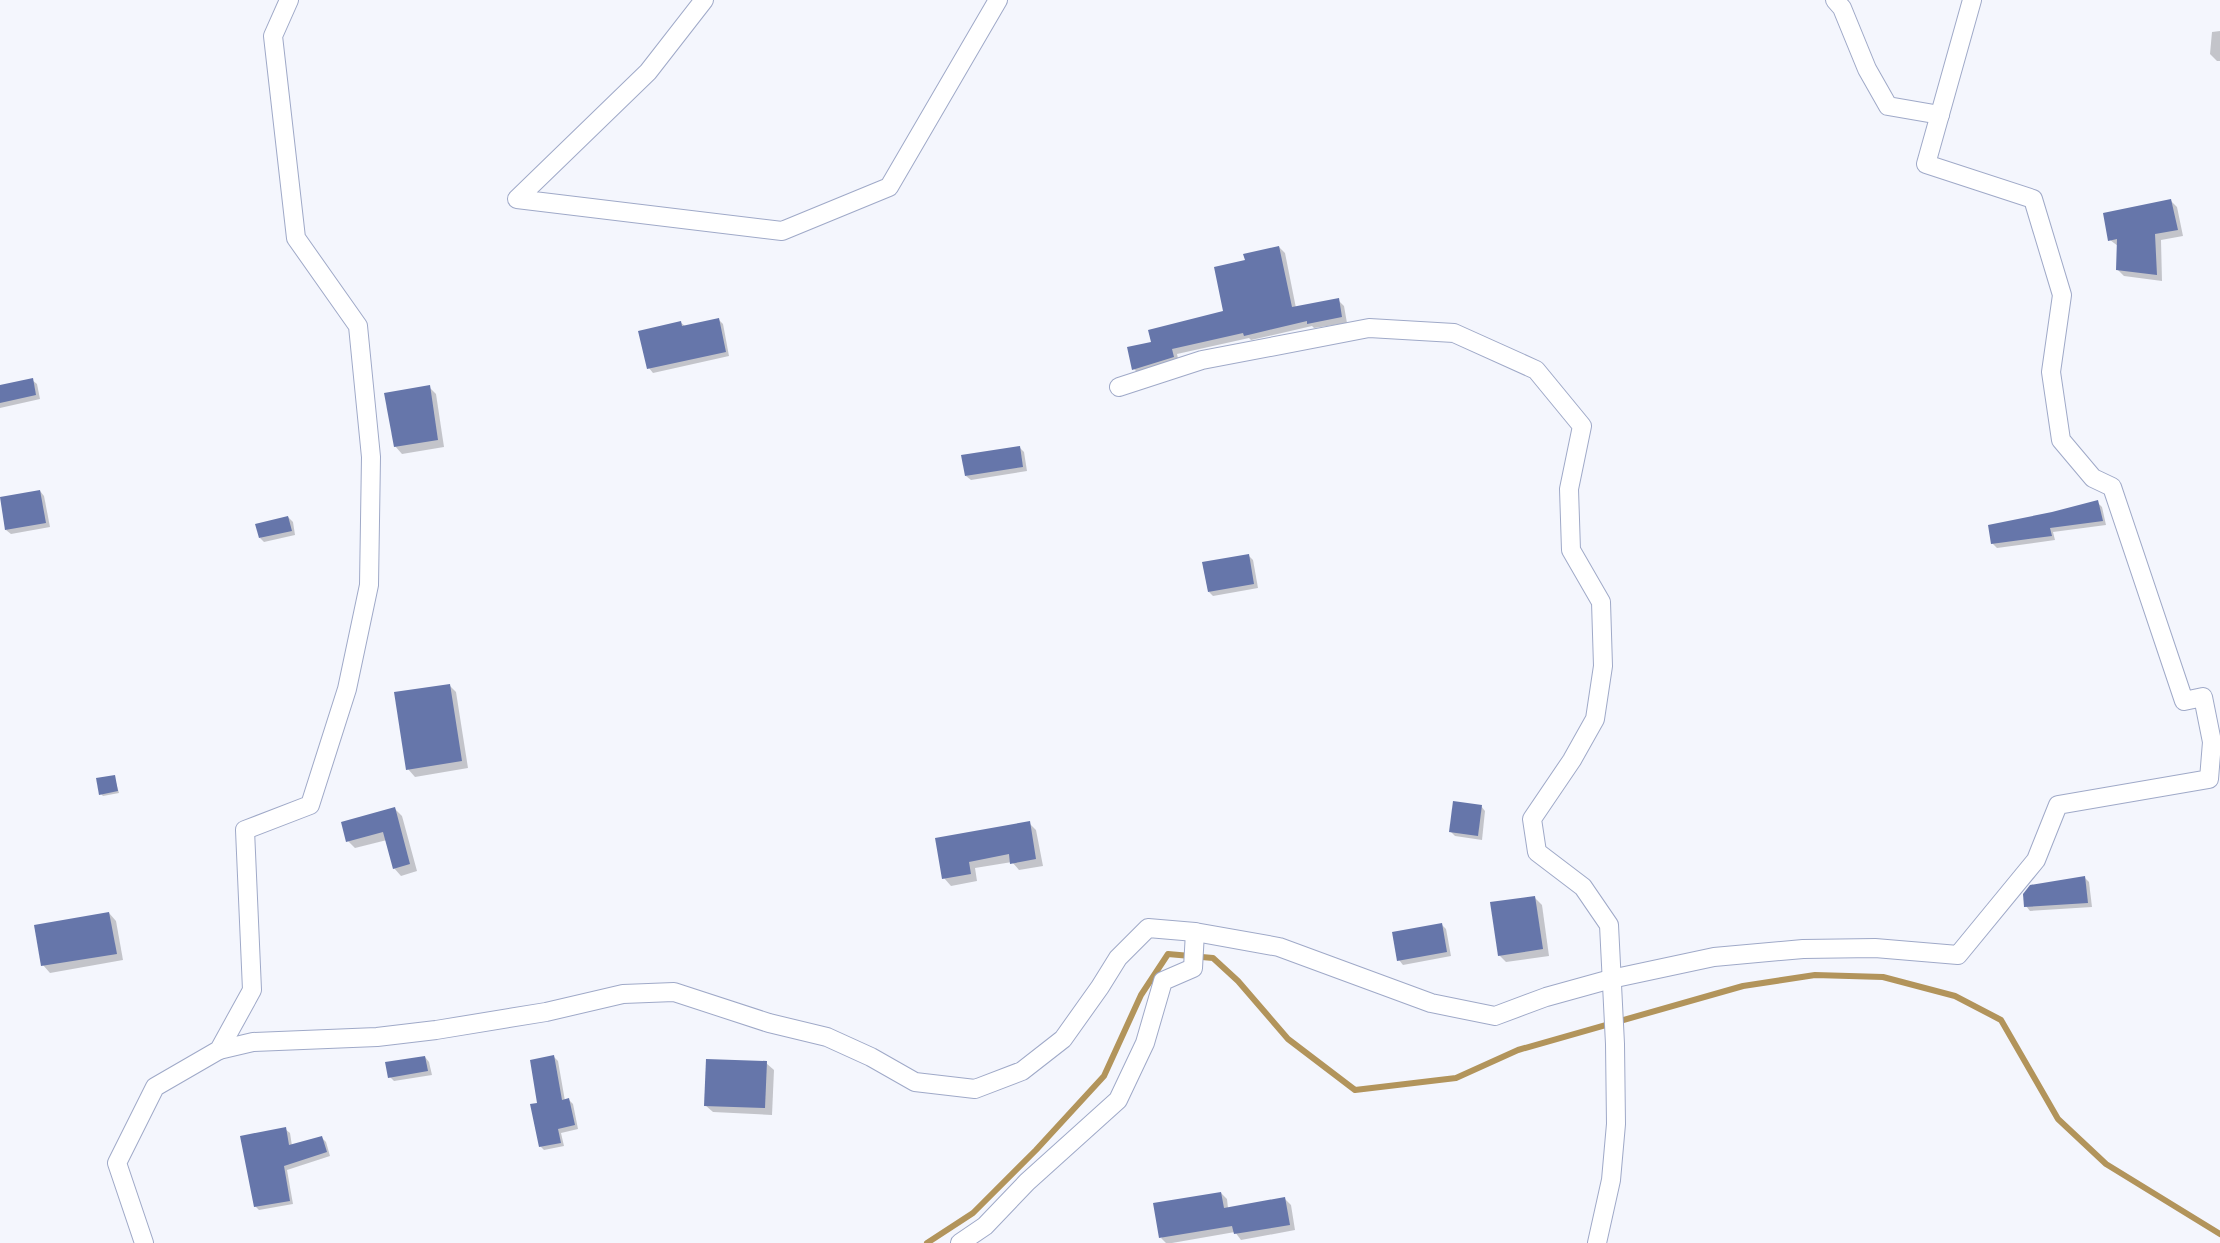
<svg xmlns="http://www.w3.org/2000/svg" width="2220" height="1243" viewBox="0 0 2220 1243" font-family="Jost,sans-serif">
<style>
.shadow{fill:#0003}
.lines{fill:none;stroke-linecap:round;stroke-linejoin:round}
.stream{stroke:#b2945b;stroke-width:6}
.building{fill:#6676aa}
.street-casing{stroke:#9fa9c8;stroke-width:20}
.street{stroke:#fff;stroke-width:18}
</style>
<rect width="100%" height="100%" fill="#f4f6fd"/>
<g class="shadow">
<path d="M2220,31V61H2217L2210,54L2212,32Z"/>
<path d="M2171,201L2177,207L2183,236L2161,240L2162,281L2124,276L2117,269L2118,246L2110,240Z"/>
<path d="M1279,247L1285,253L1296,308L1338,300L1344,306L1347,323L1314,328L1312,326L1251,340L1249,338L1177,354L1179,363L1139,374L1134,369L1153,343L1225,312L1246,261Z"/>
<path d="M719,320L723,324L729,356L653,373L649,368L680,322L685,326Z"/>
<path d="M32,380L37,384L40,399L0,408V386Z"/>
<path d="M429,387L436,394L444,447L402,454L395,446Z"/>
<path d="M1019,447L1024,452L1027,471L971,480L966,476Z"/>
<path d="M40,491L44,496L50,527L11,534L6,530Z"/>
<path d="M2097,502L2102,507L2106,525L2053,532L2055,540L1997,548L1992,543Z"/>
<path d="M288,517L293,522L295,535L264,542L260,538Z"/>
<path d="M1248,555L1253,560L1258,588L1213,596L1209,592Z"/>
<path d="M449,685L456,692L468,768L415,777L408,769Z"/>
<path d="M114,776L119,793L103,796L101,794Z"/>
<path d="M1481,806L1485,811L1482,840L1455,836L1451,832Z"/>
<path d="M395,809L402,816L417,871L401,876L394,868L387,840L355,848L348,841Z"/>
<path d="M1029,823L1036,830L1043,866L1019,870L1012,862L975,868L977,881L951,886L944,878Z"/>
<path d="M2085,878L2089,882L2092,907L2030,911L2026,906Z"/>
<path d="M1534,897L1542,905L1549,956L1506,962L1499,955Z"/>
<path d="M109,913L116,921L123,960L50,973L43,965Z"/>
<path d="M1441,924L1446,929L1451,956L1403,965L1399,960Z"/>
<path d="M425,1057L429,1062L432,1075L394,1081L390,1077Z"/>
<path d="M554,1057L558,1061L565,1101L569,1100L573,1104L578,1129L561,1133L564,1146L544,1150L540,1146Z"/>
<path d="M766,1063L774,1070L772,1115L713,1112L705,1105Z"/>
<path d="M285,1129L290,1133L292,1146L322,1138L326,1142L330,1156L287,1170L293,1204L259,1210L255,1206Z"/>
<path d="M1221,1193L1227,1199L1228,1208L1285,1199L1291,1205L1295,1230L1241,1240L1235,1232L1172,1243H1166L1161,1238Z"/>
</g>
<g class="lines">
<path class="stream" d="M927,1243L973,1213L1036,1150L1104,1076L1141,995L1168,954L1213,958L1238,981L1288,1039L1355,1090L1456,1078L1518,1050L1743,986L1815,975L1883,977L1955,996L2001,1020L2058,1119L2106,1164L2220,1234"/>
</g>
<g class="building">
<path d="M2171,199L2178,230L2155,234L2157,275L2116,270L2117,239L2108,241L2103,213Z"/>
<path d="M1279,246L1292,307L1339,298L1342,317L1307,324V321L1244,336L1243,333L1172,349L1174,357L1132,370L1127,347L1151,342L1148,330L1223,311L1214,267L1245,260L1243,254Z"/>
<path d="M719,318L726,352L647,369L638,331L681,321L682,326Z"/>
<path d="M33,378L36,395L0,403V385Z"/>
<path d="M430,385L438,440L394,447L384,393Z"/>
<path d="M1020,446L1023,467L965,476L961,455Z"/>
<path d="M40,490L46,523L5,530L0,497Z"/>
<path d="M2098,500L2103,521L2050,528L2052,536L1991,544L1988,525L2052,512Z"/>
<path d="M288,516L292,531L259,538L255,524Z"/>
<path d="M1249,554L1254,584L1208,592L1202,562Z"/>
<path d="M450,684L462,761L406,770L394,692Z"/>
<path d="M115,775L118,791L99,795L96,778Z"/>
<path d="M1453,801L1482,805L1478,836L1449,832Z"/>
<path d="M395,807L410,864L393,869L383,832L346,842L341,822Z"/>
<path d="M1030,821L1036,859L1010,864L1009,854L969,862L971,874L942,879L935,838Z"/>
<path d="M2085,876L2088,903L2024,907L2023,894L2030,885Z"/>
<path d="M1535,896L1543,949L1498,956L1490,902Z"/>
<path d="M109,912L117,954L41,966L34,925Z"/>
<path d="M1442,923L1447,952L1397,961L1392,932Z"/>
<path d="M554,1055L562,1100L569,1098L575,1125L558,1129L561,1143L539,1147L530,1104L537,1103L530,1060Z"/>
<path d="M425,1056L428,1071L388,1078L385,1062Z"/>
<path d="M706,1059L767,1061L765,1108L704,1106Z"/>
<path d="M286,1127L289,1145L322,1136L327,1152L284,1166L290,1201L254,1207L240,1136Z"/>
<path d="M1221,1192L1224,1208L1285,1197L1290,1225L1234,1234L1232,1226L1159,1238L1153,1203Z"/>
</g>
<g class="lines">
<defs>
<g id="street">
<path d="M704,0L648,72L517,199L782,231L889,187L998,0"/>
<path d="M1835,0L1842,8L1867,69L1888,106L1940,115"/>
<path d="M1119,387L1202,360L1369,328L1454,333L1536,370L1582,426L1569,489L1571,550L1601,602L1603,666L1595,719L1572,760L1532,819L1537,852L1583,887L1609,925L1615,1044L1616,1124L1611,1180L1597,1243"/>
<path d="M219,1050L253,1042L377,1037L436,1030L546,1012L623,994L674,992L769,1023L827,1037L871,1057L915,1082L975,1089L1022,1071L1063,1039L1100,987L1118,958L1148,928L1195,932L1279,947L1431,1003L1495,1016L1546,997L1611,979L1714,957L1803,949L1875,948L1958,955L2036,860L2058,805L2209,779L2212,742L2203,697L2184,701L2112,487L2093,478L2061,440L2051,372L2062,295L2033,199L1926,164L1972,0"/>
<path d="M144,1243L117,1163L155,1087L219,1050L252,990L245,830L310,805L347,689L369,585L371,457L358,326L296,238L273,36L289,0"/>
<path d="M960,1243L985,1226L1027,1182L1118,1100L1145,1043L1163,981L1193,968L1195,932"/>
</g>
</defs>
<use href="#street" class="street-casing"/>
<use href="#street" class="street"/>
</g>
</svg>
